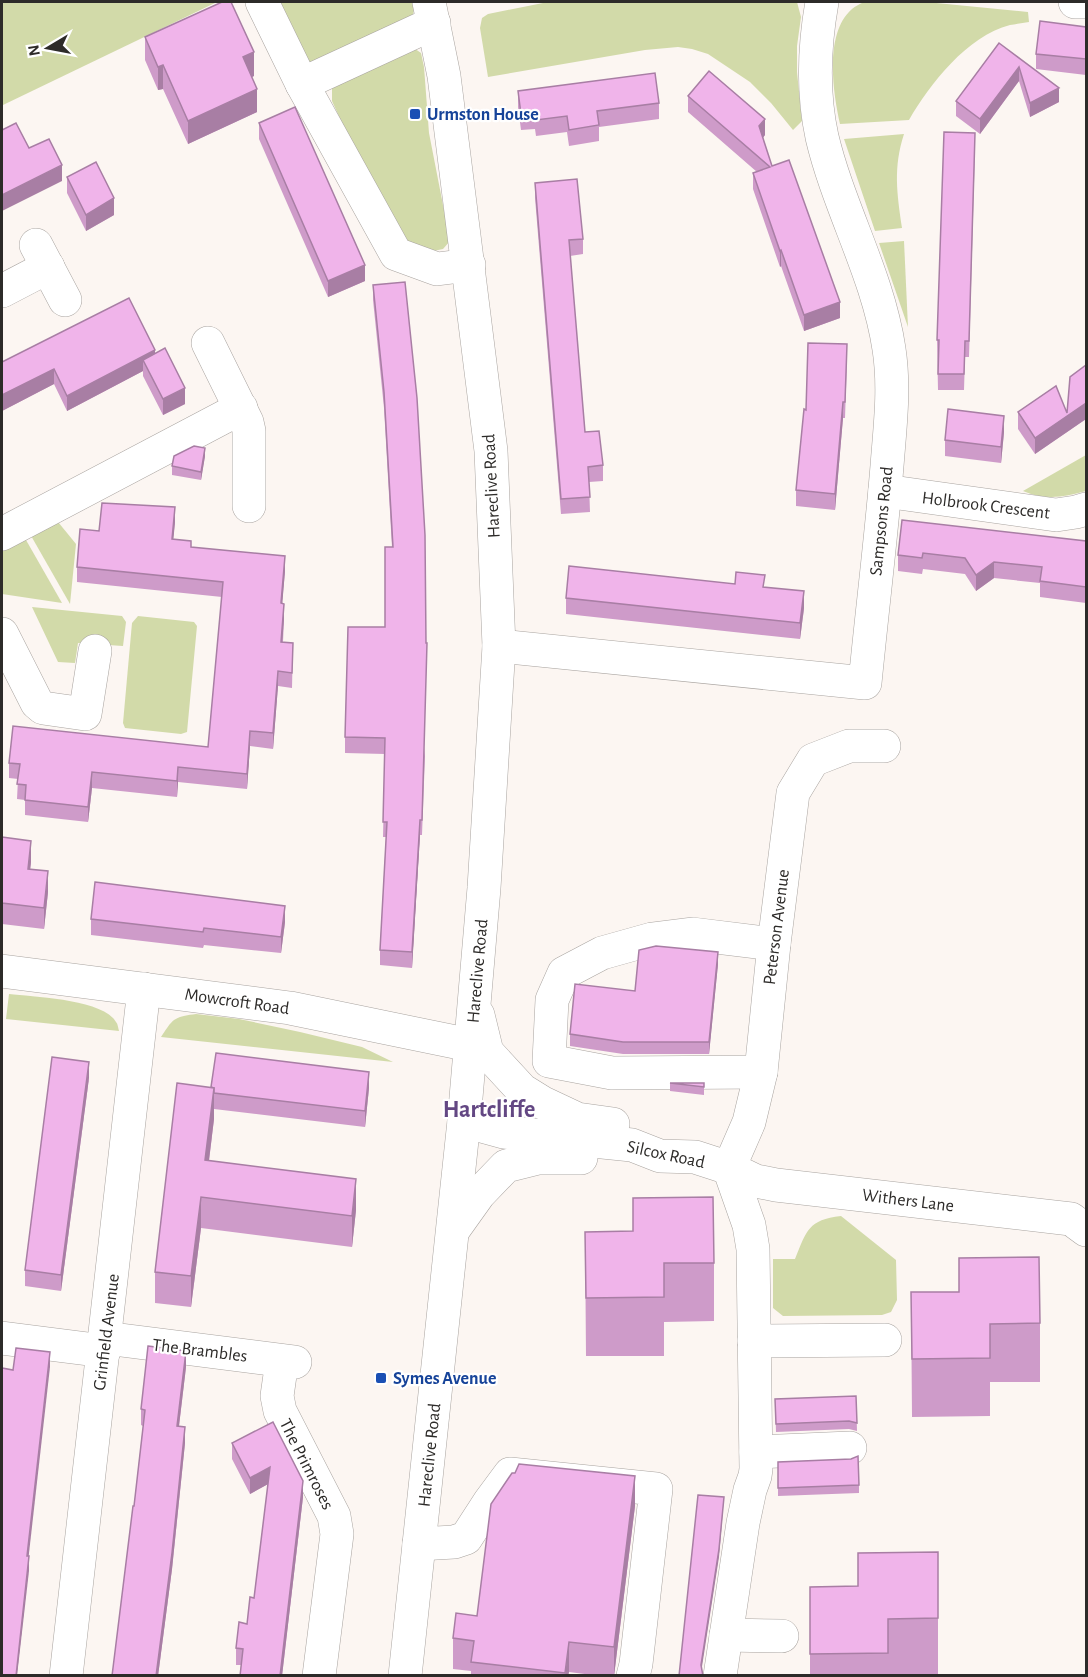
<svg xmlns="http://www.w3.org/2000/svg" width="1088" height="1677" viewBox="0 0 1088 1677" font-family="'Alegreya Sans',sans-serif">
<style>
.green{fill:#d2daa9}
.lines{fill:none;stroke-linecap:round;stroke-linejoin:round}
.minor-casing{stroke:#a9a4a0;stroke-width:34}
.minor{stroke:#fff;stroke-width:33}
.wall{fill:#ce9bc9}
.shaded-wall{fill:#a87ea4}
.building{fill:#f0b4ea;stroke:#a87ea4;stroke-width:1.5}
.transit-dot{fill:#1a4fb4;stroke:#fff;stroke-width:2}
.labels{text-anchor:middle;stroke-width:4.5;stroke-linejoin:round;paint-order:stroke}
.transit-label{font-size:18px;font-weight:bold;fill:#164399;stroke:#fff;text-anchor:start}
.street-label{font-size:18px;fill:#2d2b29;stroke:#fff}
.district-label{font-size:24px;font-weight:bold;fill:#634783;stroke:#fff}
</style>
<rect width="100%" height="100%" fill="#fcf6f2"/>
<g class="green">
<path d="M2,2H217L3,105L2,101Z"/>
<path d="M270,2H413L415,5L412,19L314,65L302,63Z"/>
<path d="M548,2H797L801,17L797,46V72L802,121L793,130L771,103L750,82L708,54L692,49L678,47L645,50L488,77L480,28L482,18L488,14Z"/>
<path d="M864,2H926L1028,12L1029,22C1023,23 1016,24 1010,25C967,36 930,84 909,120L840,124C833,93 824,33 852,9C855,6 860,4 864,2Z"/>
<path d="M408,44L421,53L424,67L429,133L450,241L443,249L419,254L397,243L332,101V87Z"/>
<path d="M904,134C893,168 897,193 902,228L875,231L844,139Z"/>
<path d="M904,241L908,327L879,243Z"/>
<path d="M1086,455V491C1065,497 1045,501 1023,491Z"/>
<path d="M54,517L76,544L70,604L30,534Z"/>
<path d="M22,533L62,603L2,594V545Z"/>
<path d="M32,607L122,616L126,622L123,646L78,643L75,663L58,662Z"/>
<path d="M138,616L194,622L197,626L187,732L181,734L125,728L123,723L132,623Z"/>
<path d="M9,994C34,997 103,999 116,1022C118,1024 118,1028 119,1031L6,1019Z"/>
<path d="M196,1014L239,1019L300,1032L362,1047L393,1062L161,1037C173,1019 173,1017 196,1014Z"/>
<path d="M841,1216L896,1260L897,1300L891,1312L882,1315L783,1316L773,1308V1259H795C807,1230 808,1220 841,1216Z"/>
</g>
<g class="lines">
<defs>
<g id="minor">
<path d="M262,2L302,84L396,254L437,269L469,265"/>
<path d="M1075,2H1086"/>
<path d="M302,84L434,23"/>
<path d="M36,245L65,300"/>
<path d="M2,291L48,267"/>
<path d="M208,343L247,422L249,431V506"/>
<path d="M885,491L1056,515L1076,512L1086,509"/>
<path d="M2,534L241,408"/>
<path d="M2,634L37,703L43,708L85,714L95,651"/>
<path d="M499,646L865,683C872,611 881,539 887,466C890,427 895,388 889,349C878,275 839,209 822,137C812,91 814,47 822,2"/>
<path d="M884,746H849L813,760L793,793L774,944L761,1072L749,1122L729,1168L756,1181L776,1185L1071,1219L1086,1230"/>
<path d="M2,971L290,1008L470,1045"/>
<path d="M478,1015L487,1052L522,1090L543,1103L577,1119L613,1124"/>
<path d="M761,1072L612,1073L549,1061L552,1000L564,973L602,953L652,939L692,934L774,944"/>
<path d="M464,1121L504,1132L632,1145L660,1156L695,1157L729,1168L749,1225L753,1249L756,1469L755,1476L750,1490L743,1523L720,1676"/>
<path d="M454,1229L479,1194L506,1166L538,1158H581"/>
<path d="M2,1338L104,1351"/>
<path d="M105,1338L295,1362"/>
<path d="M754,1341L885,1340"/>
<path d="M282,1361L277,1396L280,1411L334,1516L337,1534L319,1676"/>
<path d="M756,1452L850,1448"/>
<path d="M419,1544L454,1542L466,1538L490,1501L510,1474L656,1489L636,1664L633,1676"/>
<path d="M726,1635L782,1636"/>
<path d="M66,1676L144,989"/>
<path d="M405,1676L464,1121L484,888L499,646L491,451L444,76L429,2"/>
</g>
</defs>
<use href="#minor" class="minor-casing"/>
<use href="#minor" class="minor"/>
</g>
<g class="wall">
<path d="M1086,27V75L1036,69V54Z"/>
<path d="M145,37L254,76L252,77L257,112L188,144L163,89L158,90L145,60Z"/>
<path d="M999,43L1059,102L1030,117L1019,81L980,134L956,116V101Z"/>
<path d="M518,91L659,103V119L599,127V141L569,146L567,132L536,136L535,129L521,130L518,107Z"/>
<path d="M688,96L765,135L763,138L772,166L840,318L804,331L781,266L780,267L753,189V173L757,172L688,112Z"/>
<path d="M259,123L365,281L328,297L259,139Z"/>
<path d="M975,149L969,357H965L964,390H938L937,340Z"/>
<path d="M67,177L114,215L86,231L67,193Z"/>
<path d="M535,183L583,239V254L570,256L585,432L603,465V481L589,482L590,512L561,514L535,198Z"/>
<path d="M373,285L425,756L422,835H420L412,968L380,965V950L386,837H383L385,754L345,753V737L385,627L392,547L384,408L373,300Z"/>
<path d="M155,354L185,404L163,415L143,376V371L67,411L54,384L2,411V362Z"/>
<path d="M847,360L845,418H843L835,510L796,506V490L806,410Z"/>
<path d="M1018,412L1067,413L1086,419L1035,454L1018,429Z"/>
<path d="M1004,432L1001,463L945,456V440Z"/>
<path d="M205,456L201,480L172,475V466Z"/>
<path d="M175,522L173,539L191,547L285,571L282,604L284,619L283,642L293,643L292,688L278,686L273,749L250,746L247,789L178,782L177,797L92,788L88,822L25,815V800L17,799L18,779L9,778V763L208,747L222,597L77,582V567L99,531Z"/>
<path d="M1086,541V603L1040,597V583L994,578L976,591L965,574L923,569L922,574L898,571V555Z"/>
<path d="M765,588L804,608L800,639L566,614V598Z"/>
<path d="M2,837L31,862L30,869L48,892L44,929L2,924Z"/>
<path d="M91,919L285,922L281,953L204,945L203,948L91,935Z"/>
<path d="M718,964L709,1054H623L570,1046V1034L635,991Z"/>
<path d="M89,1078L61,1291L25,1286V1270Z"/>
<path d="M670,1083H704V1095L670,1091Z"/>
<path d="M211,1087L369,1088L365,1127L214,1109V1119L209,1161L356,1210L352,1247L201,1228L191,1307L155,1303V1272Z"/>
<path d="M585,1232L714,1263V1321L664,1322V1356H586Z"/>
<path d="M911,1292L1040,1323V1382H990V1416L912,1417Z"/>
<path d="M186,1367L179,1426L185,1443L172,1569L158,1676H112L134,1506L143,1426L141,1425V1409Z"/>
<path d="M856,1396L857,1431L849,1429L776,1432L775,1399Z"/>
<path d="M232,1443L303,1497L282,1676H240L241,1665H236V1648L247,1624L254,1598L268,1484L250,1494L232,1459Z"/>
<path d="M851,1459L859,1485V1493L778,1496V1462Z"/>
<path d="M635,1506L614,1676H600L569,1672L568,1676H471V1671L453,1669V1638L477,1616Z"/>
<path d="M938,1552V1676H810V1587L858,1586Z"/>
<path d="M1086,1650V1676H1085V1661Z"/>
</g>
<g class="shaded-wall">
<path d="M254,52V76L243,81V57Z"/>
<path d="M163,65V89L158,90V67Z"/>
<path d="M1019,67V81L980,134V119Z"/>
<path d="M1059,88V102L1030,117V103Z"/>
<path d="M257,89V112L188,144V121Z"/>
<path d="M765,119V135L759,142V126Z"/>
<path d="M62,165V181L2,211V195Z"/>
<path d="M114,198V215L86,231V215Z"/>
<path d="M781,250V266L780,267V251Z"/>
<path d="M365,265V281L328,297V281Z"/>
<path d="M840,302V318L804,331V315Z"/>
<path d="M155,350V365L143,360V371L67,411V396Z"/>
<path d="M54,369V384L2,411V395Z"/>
<path d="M185,388V404L163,415V399Z"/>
<path d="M843,402V418L835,510V494Z"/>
<path d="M1086,403V419L1035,454V438Z"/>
<path d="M1004,416V432L1001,463V447Z"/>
<path d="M205,448V456L201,480V472Z"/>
<path d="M175,507V522L172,554V539Z"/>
<path d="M285,556V571L281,619V603Z"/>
<path d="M994,562V578L976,591V575Z"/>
<path d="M804,591V608L800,639V623Z"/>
<path d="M284,604V619L281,658V642Z"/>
<path d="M278,671V686L273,749V733Z"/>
<path d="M250,731V746L247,789V774Z"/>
<path d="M178,767V782L177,797V781Z"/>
<path d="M92,772V788L88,822V807Z"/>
<path d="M420,820V835L412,968V952Z"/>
<path d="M31,841V862L28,890V869Z"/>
<path d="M48,871V892L44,929V908Z"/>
<path d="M285,906V922L281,953V937Z"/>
<path d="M718,952V964L709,1054V1042Z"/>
<path d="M89,1062V1078L61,1291V1275Z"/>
<path d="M369,1072V1088L365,1127V1111Z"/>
<path d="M214,1088V1119L205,1192V1160Z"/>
<path d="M356,1179V1210L352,1247V1216Z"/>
<path d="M201,1197V1228L191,1307V1276Z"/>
<path d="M186,1351V1367L177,1442V1426Z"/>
<path d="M50,1352V1367L27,1571V1556Z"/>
<path d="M185,1427V1443L172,1569L158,1676H156Z"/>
<path d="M270,1467V1483L250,1494V1478Z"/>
<path d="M635,1476V1506L614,1676V1647Z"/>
<path d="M303,1481V1497L282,1676H280Z"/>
<path d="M724,1497L719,1557L701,1673V1665Z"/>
<path d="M29,1556V1571L17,1676H16Z"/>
<path d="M569,1642V1672L568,1676H565Z"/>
</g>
<g class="building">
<path d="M222,2H231L254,52L243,57L257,89L188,121L163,65L158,67L145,37Z"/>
<path d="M1040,21L1086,27V59L1036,54Z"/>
<path d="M999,43L1059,88L1030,103L1019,67L980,119L956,101Z"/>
<path d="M709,71L765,119L759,126L772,166L789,160L840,302L804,315L781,250L780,251L753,173L770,167L688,96Z"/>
<path d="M655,73L659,103L597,111L599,125L569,130L567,116L536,120L535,113L521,114L518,91Z"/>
<path d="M295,107L365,265L328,281L259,123Z"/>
<path d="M16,123L29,148L49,139L62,165L2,195V130Z"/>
<path d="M944,132L975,133L969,341H965L964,374H938L939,340H937Z"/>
<path d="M96,162L114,198L86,215L67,177Z"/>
<path d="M577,179L583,239L569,240L585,432L599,431L603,465L588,467L590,497L561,499L535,183Z"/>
<path d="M405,282L417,398L425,535L426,643H427L422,820H420L412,952L380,950L387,822H383L385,738L345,737L348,627H385V547H393L384,392L373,285Z"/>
<path d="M129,298L155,350L67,396L54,369L2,395V362Z"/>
<path d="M808,343L847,344L845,402H843L835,494L796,490L804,409L806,410Z"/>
<path d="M165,348L185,388L163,399L143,360Z"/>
<path d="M1086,365V403L1035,438L1018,412L1056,386L1067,413L1070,377Z"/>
<path d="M948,409L1004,416L1001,447L945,440Z"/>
<path d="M194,446L205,448L201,472L172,466L174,456Z"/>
<path d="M102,503L175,507L172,539L191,541V547L285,556L281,603L284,604L281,642L293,643L292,673L278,671L273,733L250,731L247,774L178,767L177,781L92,772L88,807L25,800L26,785L17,784L20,764L9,763L13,726L208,747L223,582L77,567L80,529L99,531Z"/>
<path d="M902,520L1086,541V587L1040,581L1042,567L994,562L976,575L965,558L923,553L922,558L898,555Z"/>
<path d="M569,566L735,584L736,572L765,575L763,587L804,591L800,623L566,598Z"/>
<path d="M2,837L31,841L28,869L48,871L44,908L2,903Z"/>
<path d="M95,882L285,906L281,937L204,928L203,932L91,919Z"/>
<path d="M656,946L718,952L709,1042H623L570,1034L575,984L635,991L639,950Z"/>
<path d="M216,1053L369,1072L365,1111L214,1093V1088L211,1087Z"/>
<path d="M52,1057L89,1062L61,1275L25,1270Z"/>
<path d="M177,1083L214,1088L205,1160L356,1179L352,1216L201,1197L191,1276L155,1272Z"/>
<path d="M670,1083H704V1087Z"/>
<path d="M713,1197L714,1263H664V1297L586,1298L585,1232L633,1231V1198Z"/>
<path d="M1039,1257L1040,1323L990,1324V1358L912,1359L911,1292H959V1258Z"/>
<path d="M148,1346L186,1351L177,1426L185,1427L172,1553L156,1676H112L133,1506H134L145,1410L141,1409Z"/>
<path d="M16,1348L50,1352L27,1556H29L16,1676H2V1368L13,1370Z"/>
<path d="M856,1396L857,1423L849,1421L776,1424L775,1399Z"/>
<path d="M273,1422L303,1481L280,1676H240L243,1649L236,1648L239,1622L247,1624L250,1597L254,1598L270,1467L250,1478L232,1443Z"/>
<path d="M858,1456L859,1485L778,1488V1462L851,1459Z"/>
<path d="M519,1464L635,1476L614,1647L569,1642L565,1673L471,1662L474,1641L453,1638L456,1613L477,1616L491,1504L512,1473H515Z"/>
<path d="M698,1495L724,1497L719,1549L701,1665L703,1676H679Z"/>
<path d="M938,1552V1618L888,1619V1653L810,1654V1587L858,1586V1553Z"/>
</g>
<g class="transit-dot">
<rect x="409" y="108" width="12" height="12" rx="3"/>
<rect x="375" y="1372" width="12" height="12" rx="3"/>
</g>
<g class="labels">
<g class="transit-label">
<text x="427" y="120">Urmston House</text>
<text x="393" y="1384">Symes Avenue</text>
</g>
<g class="street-label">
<text transform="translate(491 486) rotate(-93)" y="6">Hareclive Road</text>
<text transform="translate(986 505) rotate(7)" y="6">Holbrook Crescent</text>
<text transform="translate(881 521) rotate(-84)" y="6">Sampsons Road</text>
<text transform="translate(776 927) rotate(-83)" y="6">Peterson Avenue</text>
<text transform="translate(477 971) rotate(-85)" y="6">Hareclive Road</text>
<text transform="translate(237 1001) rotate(8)" y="6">Mowcroft Road</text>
<text transform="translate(666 1154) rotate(12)" y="6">Silcox Road</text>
<text transform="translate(908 1200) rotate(7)" y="6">Withers Lane</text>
<text transform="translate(106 1332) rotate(-83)" y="6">Grinfield Avenue</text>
<text transform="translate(200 1350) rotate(7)" y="6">The Brambles</text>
<text transform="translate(429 1455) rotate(-84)" y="6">Hareclive Road</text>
<text transform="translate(307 1464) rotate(63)" y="6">The Primroses</text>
</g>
<g class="district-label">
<text x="489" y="1117">Hartcliffe</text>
</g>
</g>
<rect width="1088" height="1677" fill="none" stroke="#2d2b29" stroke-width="6"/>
<g transform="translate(48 48) rotate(260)" stroke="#ffffff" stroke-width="4.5" paint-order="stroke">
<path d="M0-4.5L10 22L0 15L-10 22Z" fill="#2d2b29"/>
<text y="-9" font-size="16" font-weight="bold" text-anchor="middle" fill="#2d2b29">N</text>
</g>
</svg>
